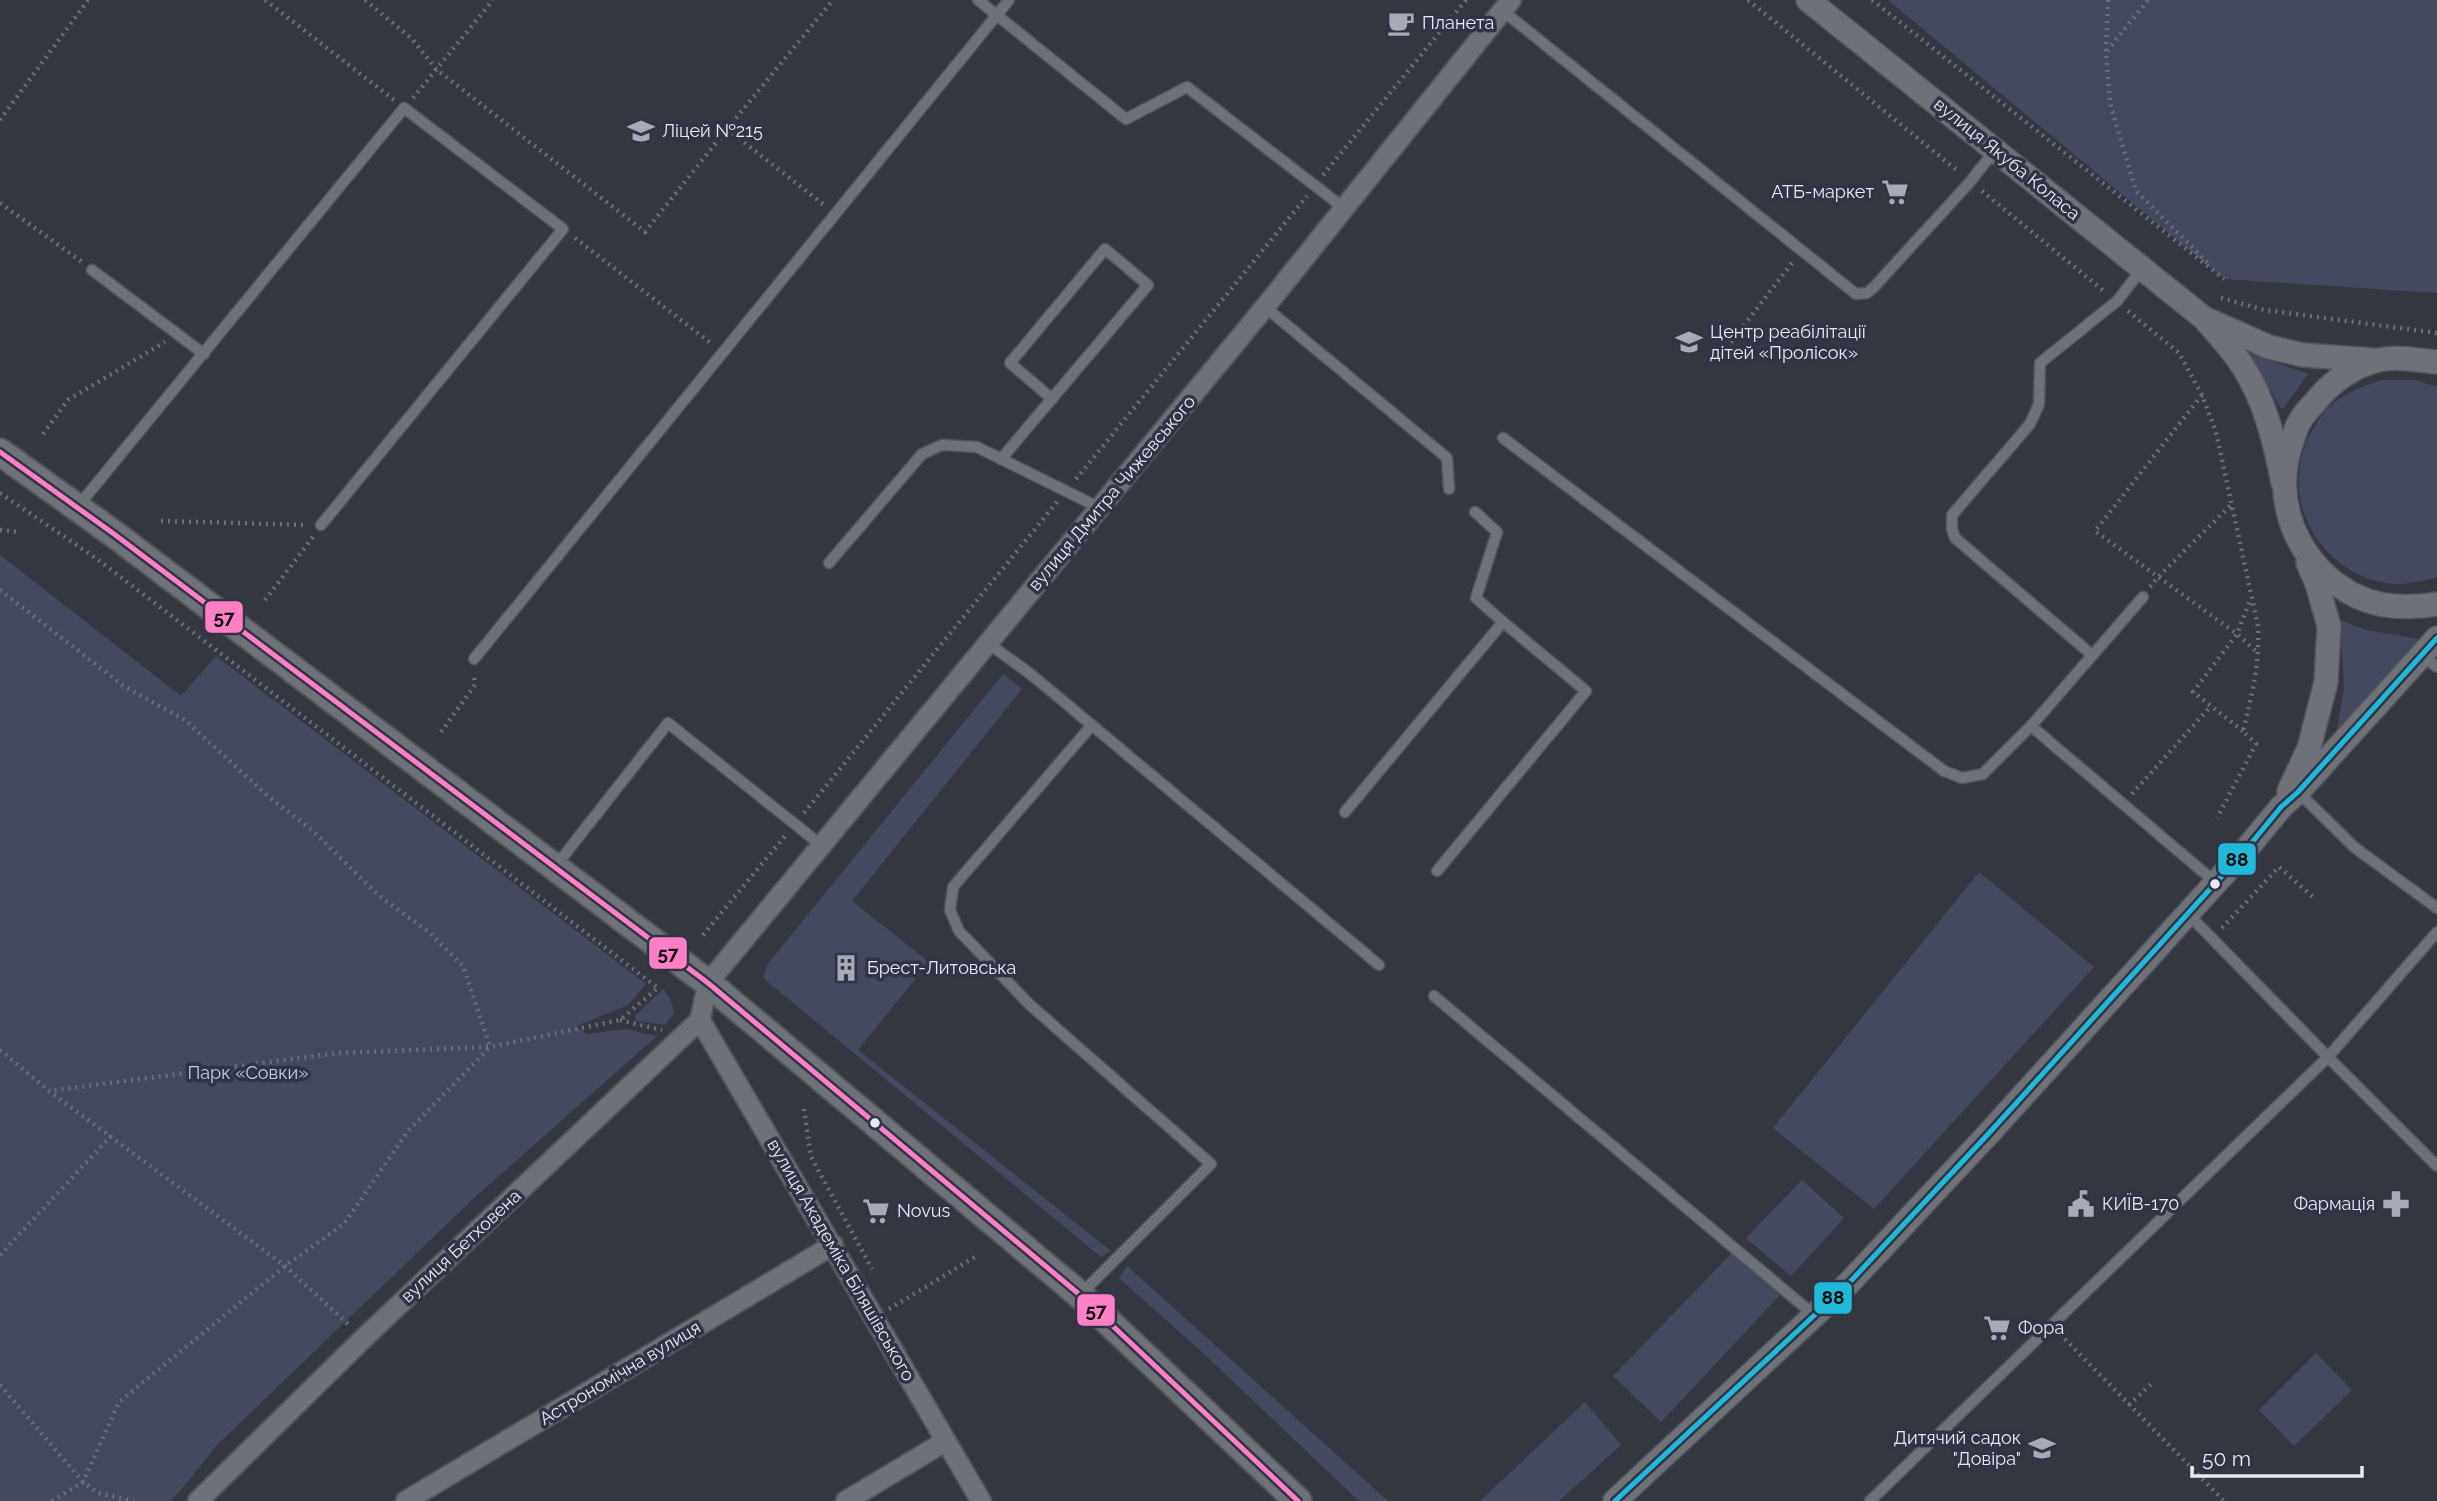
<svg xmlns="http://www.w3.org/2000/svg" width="2437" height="1501" viewBox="0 0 2437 1501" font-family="Raleway,sans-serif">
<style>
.green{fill:#444960}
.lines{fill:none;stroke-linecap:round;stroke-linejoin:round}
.service-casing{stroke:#52545c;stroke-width:13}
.minor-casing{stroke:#52545c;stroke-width:23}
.tertiary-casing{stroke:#52545c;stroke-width:26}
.secondary-casing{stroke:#52545c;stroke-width:30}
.path{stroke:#6d6f76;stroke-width:4.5;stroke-dasharray:2 5;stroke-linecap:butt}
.service{stroke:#6f7178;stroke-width:10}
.minor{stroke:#6f7178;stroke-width:19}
.tertiary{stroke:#6f7178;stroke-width:23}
.secondary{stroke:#6f7178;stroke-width:26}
.bus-1-casing{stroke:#303445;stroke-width:10}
.bus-2-casing{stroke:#303445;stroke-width:10}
.bus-1{stroke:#ff80c5;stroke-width:5}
.bus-2{stroke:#20b9da;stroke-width:5}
.bus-dot{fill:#e6eaf4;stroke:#303445;stroke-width:2.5}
.labels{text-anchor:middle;stroke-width:7;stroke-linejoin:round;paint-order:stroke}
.poi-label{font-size:18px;fill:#e6eaf4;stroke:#303445;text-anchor:start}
.street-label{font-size:18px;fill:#e6eaf4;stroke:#303445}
.park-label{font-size:18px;fill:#becaf3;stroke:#303445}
.line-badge{stroke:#303445;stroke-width:2.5}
.pale-badge-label{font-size:19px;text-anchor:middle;font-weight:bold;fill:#111}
</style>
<rect width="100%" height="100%" fill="#353740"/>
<g class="green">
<path d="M1888,0H2437V293L2224,279Z"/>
<path d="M2249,353L2308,374L2282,410Z"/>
<path d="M2382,380H2416L2437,387V577L2435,578C2424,580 2413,583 2403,584C2388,585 2369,580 2356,573C2296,541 2280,468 2323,414C2337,395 2361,387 2382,380Z"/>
<path d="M0,555L181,696L216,656L646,984L628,1005L577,1026L587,1034L625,1029L657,1036L474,1198L217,1445L181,1490L170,1501H0Z"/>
<path d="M2340,620L2366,630L2419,639L2335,741L2344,690Z"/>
<path d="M1003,674L1022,689L852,901L929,962L858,1050L1111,1251L1101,1257L763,978L767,965Z"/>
<path d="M1979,872L2094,967L1874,1209L1773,1128Z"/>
<path d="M663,989L670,998L674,1013L665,1025L637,1021L635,1016Z"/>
<path d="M1802,1180L1844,1218L1791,1276L1746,1238Z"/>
<path d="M1732,1253L1780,1295L1661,1422L1613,1376Z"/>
<path d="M1127,1266L1156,1292L1388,1501H1359L1201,1351L1119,1278Z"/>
<path d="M2316,1353L2352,1390L2294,1446L2259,1410Z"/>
<path d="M1585,1402L1621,1445L1559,1501H1480Z"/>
</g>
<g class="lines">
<defs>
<g id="service">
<path d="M978,0L1126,119L1187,87L1344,208"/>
<path d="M1503,11L1856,294L1867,293L1874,287L1970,182L1995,150"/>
<path d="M92,270L204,354"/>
<path d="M1265,307L1447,458L1449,489"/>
<path d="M1503,438L1944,771L1962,778L1983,774L2031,726L2143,597"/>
<path d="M1001,459L1148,285L1105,249L1010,363L1052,399"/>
<path d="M79,505L404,108L563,229L321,525"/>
<path d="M1475,512L1497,532L1476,598L1503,622"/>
<path d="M829,563L922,454L942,445L977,447L1100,508"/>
<path d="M988,643L1033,676L1379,965"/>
<path d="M2092,655L1955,538L1952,529V515L2030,424L2039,404L2040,363L2117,301L2142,269"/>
<path d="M2422,656L2437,667"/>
<path d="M474,659L1009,0"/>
<path d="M2031,726L2215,882"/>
<path d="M2298,792L2354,847L2437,908"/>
<path d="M1345,812L1503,622L1586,691L1437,871"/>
<path d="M555,867L668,723L821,845"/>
<path d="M2437,932L2328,1057L2437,1166"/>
<path d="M1434,996L1814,1315"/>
<path d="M1081,1294L1211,1164L1029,1004L959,931L950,910L953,887L1092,725"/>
<path d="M1870,1501L2328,1057L2188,914"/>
</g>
<g id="minor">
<path d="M700,1020L981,1501"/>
<path d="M198,1501L365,1337L700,1020L708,983L1265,307L1511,0"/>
<path d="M406,1501L833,1245"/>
<path d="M846,1501L946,1441"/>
</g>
<g id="tertiary">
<path d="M1808,0L2205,319C2217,334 2232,349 2242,365C2265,400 2275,442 2283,483"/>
<path d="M2208,320L2269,347L2303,355L2373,360"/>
<path d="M2437,362C2417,360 2398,356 2379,360C2355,365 2331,382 2317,400C2311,407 2304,413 2300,421C2296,426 2295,434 2292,441C2270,502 2299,569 2358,597C2382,608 2412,608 2437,604"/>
<path d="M2289,791L2309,748L2326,682L2329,626L2317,584L2308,563"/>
<path d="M1615,1501L1849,1283L1990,1132L2249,846L2281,807L2298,792L2437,638"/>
</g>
<path id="secondary" d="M0,452L114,534L708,983L1080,1295L1298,1501"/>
</defs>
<use href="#service" class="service-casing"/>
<use href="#minor" class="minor-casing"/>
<use href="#tertiary" class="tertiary-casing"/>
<use href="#secondary" class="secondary-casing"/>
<g class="path">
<path d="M265,0L394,100"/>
<path d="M365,0L412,39L436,69L645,232L727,129L824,205"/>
<path d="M1748,0L1959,172"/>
<path d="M1872,0L2224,279"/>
<path d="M2108,0L2106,52L2110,103L2136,191L2208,263"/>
<path d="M2107,51L2148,0"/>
<path d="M413,98L493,0"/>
<path d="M0,120L88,0"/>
<path d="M727,129L833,0"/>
<path d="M1323,175L1466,0"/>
<path d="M1982,191L2105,292"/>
<path d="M0,203L82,262"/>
<path d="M575,238L712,344"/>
<path d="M2221,298L2265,310L2437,333"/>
<path d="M2128,311L2179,353L2202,395L2216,432L2258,626C2260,663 2252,695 2243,731L2256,744L2217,818"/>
<path d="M1718,359L1792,263"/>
<path d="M2202,395L2095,531L2237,634L2258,653"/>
<path d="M43,434L68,400L165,342"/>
<path d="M1076,479L1307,196"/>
<path d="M0,493L97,559L658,988L620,1020L490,1047L338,1053L49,1091"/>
<path d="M161,521L307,525"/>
<path d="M0,530L18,532"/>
<path d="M2150,587L2158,577L2231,505"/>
<path d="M0,590L125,687L185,720L269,797L313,831L378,895L430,933L463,966L490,1047"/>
<path d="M265,600L313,537"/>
<path d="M2243,731L2193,692L2237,634L2251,598"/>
<path d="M441,732L475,685L474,674"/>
<path d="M2132,794L2211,706"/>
<path d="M804,813L1057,502"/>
<path d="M2222,928L2279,867L2313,897"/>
<path d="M703,935L785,836"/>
<path d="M620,1020L662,1030"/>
<path d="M0,1050L49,1091L285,1266L350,1326"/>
<path d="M804,1109L811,1157L872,1269"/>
<path d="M0,1255L111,1136"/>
<path d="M889,1309L975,1257"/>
<path d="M2060,1334L2224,1501"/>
<path d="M0,1385L83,1482L98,1493L134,1501"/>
<path d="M2129,1405L2151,1384"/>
<path d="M52,1501L83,1482L119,1402L285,1266L344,1224L408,1131L490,1047"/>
</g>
<use href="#service" class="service"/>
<use href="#minor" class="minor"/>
<use href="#tertiary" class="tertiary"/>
<use href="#secondary" class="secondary"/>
<defs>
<path id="bus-1" d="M0,452L114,534L708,983L1080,1295L1298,1501"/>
<path id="bus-2" d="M1615,1501L1849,1283L1990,1132L2249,846L2281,807L2298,792L2437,638"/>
</defs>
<use href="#bus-1" class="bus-1-casing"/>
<use href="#bus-2" class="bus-2-casing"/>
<use href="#bus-1" class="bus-1"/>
<use href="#bus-2" class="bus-2"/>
</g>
<defs>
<symbol id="cafe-bare" viewBox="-9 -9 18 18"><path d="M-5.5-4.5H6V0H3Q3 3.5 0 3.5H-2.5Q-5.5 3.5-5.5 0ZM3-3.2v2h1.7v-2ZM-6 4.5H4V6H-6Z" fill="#a8abb5" stroke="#303445" stroke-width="2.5" paint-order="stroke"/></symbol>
<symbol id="school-bare" viewBox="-9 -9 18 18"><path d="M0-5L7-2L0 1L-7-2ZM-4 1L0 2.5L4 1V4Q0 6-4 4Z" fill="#a8abb5" stroke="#303445" stroke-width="2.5" paint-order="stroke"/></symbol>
<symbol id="supermarket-bare" viewBox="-9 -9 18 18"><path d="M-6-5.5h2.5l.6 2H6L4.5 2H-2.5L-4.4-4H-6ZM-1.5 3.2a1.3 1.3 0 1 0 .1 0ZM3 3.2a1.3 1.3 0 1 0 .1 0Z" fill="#a8abb5" stroke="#303445" stroke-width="2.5" paint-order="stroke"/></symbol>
<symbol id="building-bare" viewBox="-9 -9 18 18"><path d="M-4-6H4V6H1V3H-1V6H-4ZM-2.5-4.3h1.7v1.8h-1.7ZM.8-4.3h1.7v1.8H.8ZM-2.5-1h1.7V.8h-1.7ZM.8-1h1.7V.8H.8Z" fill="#a8abb5" stroke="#303445" stroke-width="2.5" paint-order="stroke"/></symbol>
<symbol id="civic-bare" viewBox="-9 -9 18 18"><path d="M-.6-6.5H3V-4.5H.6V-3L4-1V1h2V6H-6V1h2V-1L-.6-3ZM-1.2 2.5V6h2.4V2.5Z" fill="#a8abb5" stroke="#303445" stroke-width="2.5" paint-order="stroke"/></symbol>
<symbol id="pharmacy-bare" viewBox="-9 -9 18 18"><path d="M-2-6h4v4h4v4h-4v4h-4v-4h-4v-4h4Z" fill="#a8abb5" stroke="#303445" stroke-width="2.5" paint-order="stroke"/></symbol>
</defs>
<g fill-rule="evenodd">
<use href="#cafe-bare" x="1382" y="4" width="38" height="38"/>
<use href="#school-bare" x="622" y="112" width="38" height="38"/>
<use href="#supermarket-bare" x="1876" y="173" width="38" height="38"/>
<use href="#school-bare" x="1670" y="323" width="38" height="38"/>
<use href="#building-bare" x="827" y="949" width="38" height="38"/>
<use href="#civic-bare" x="2062" y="1185" width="38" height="38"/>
<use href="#pharmacy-bare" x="2377" y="1185" width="38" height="38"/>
<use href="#supermarket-bare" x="857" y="1192" width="38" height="38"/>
<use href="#supermarket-bare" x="1978" y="1309" width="38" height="38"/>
<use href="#school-bare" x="2023" y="1429" width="38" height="38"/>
</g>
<g class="bus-dot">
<circle cx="2215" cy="884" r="6"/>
<circle cx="875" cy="1123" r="6"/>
</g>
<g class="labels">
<g class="poi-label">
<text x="1422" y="29">Планета</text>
<text x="662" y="137">Ліцей №215</text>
<text x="1874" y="198" text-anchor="end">АТБ-маркет</text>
<text x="1710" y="338">Центр реабілітації<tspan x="1710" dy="21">дітей «Пролісок»</tspan></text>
<text x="867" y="974">Брест-Литовська</text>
<text x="2102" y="1210">КИЇВ-170</text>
<text x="2375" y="1210" text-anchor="end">Фармація</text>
<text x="897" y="1217">Novus</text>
<text x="2018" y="1334">Фора</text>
<text x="2021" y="1444" text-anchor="end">Дитячий садок<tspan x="2021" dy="21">"Довіра"</tspan></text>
</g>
<g class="street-label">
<text transform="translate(2007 159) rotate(39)" y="6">вулиця Якуба Коласа</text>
<text transform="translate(1112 493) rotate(-50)" y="6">вулиця Дмитра Чижевського</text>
<text transform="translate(461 1246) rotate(-43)" y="6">вулиця Бетховена</text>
<text transform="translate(841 1260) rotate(60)" y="6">вулиця Академіка Біляшівського</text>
<text transform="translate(620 1373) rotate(-31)" y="6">Астрономічна вулиця</text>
</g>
<g class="park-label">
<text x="248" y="1079">Парк «Совки»</text>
</g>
</g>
<g class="line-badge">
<rect x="204" y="600" width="40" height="34" rx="7" fill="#ff80c5"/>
<rect x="2217" y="842" width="40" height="34" rx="7" fill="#20b9da"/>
<rect x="648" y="936" width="40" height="34" rx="7" fill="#ff80c5"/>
<rect x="1813" y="1281" width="40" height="34" rx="7" fill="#20b9da"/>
<rect x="1076" y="1293" width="40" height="34" rx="7" fill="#ff80c5"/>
</g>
<g class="pale-badge-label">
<text x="224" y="624">57</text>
<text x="2237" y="866">88</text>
<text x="668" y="960">57</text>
<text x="1833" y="1304">88</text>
<text x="1096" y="1317">57</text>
</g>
<path d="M2192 1466v10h170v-10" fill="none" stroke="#e6eaf4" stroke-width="3.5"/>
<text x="2202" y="1466" font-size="21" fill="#e6eaf4" stroke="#303445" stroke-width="5" paint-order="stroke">50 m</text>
</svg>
